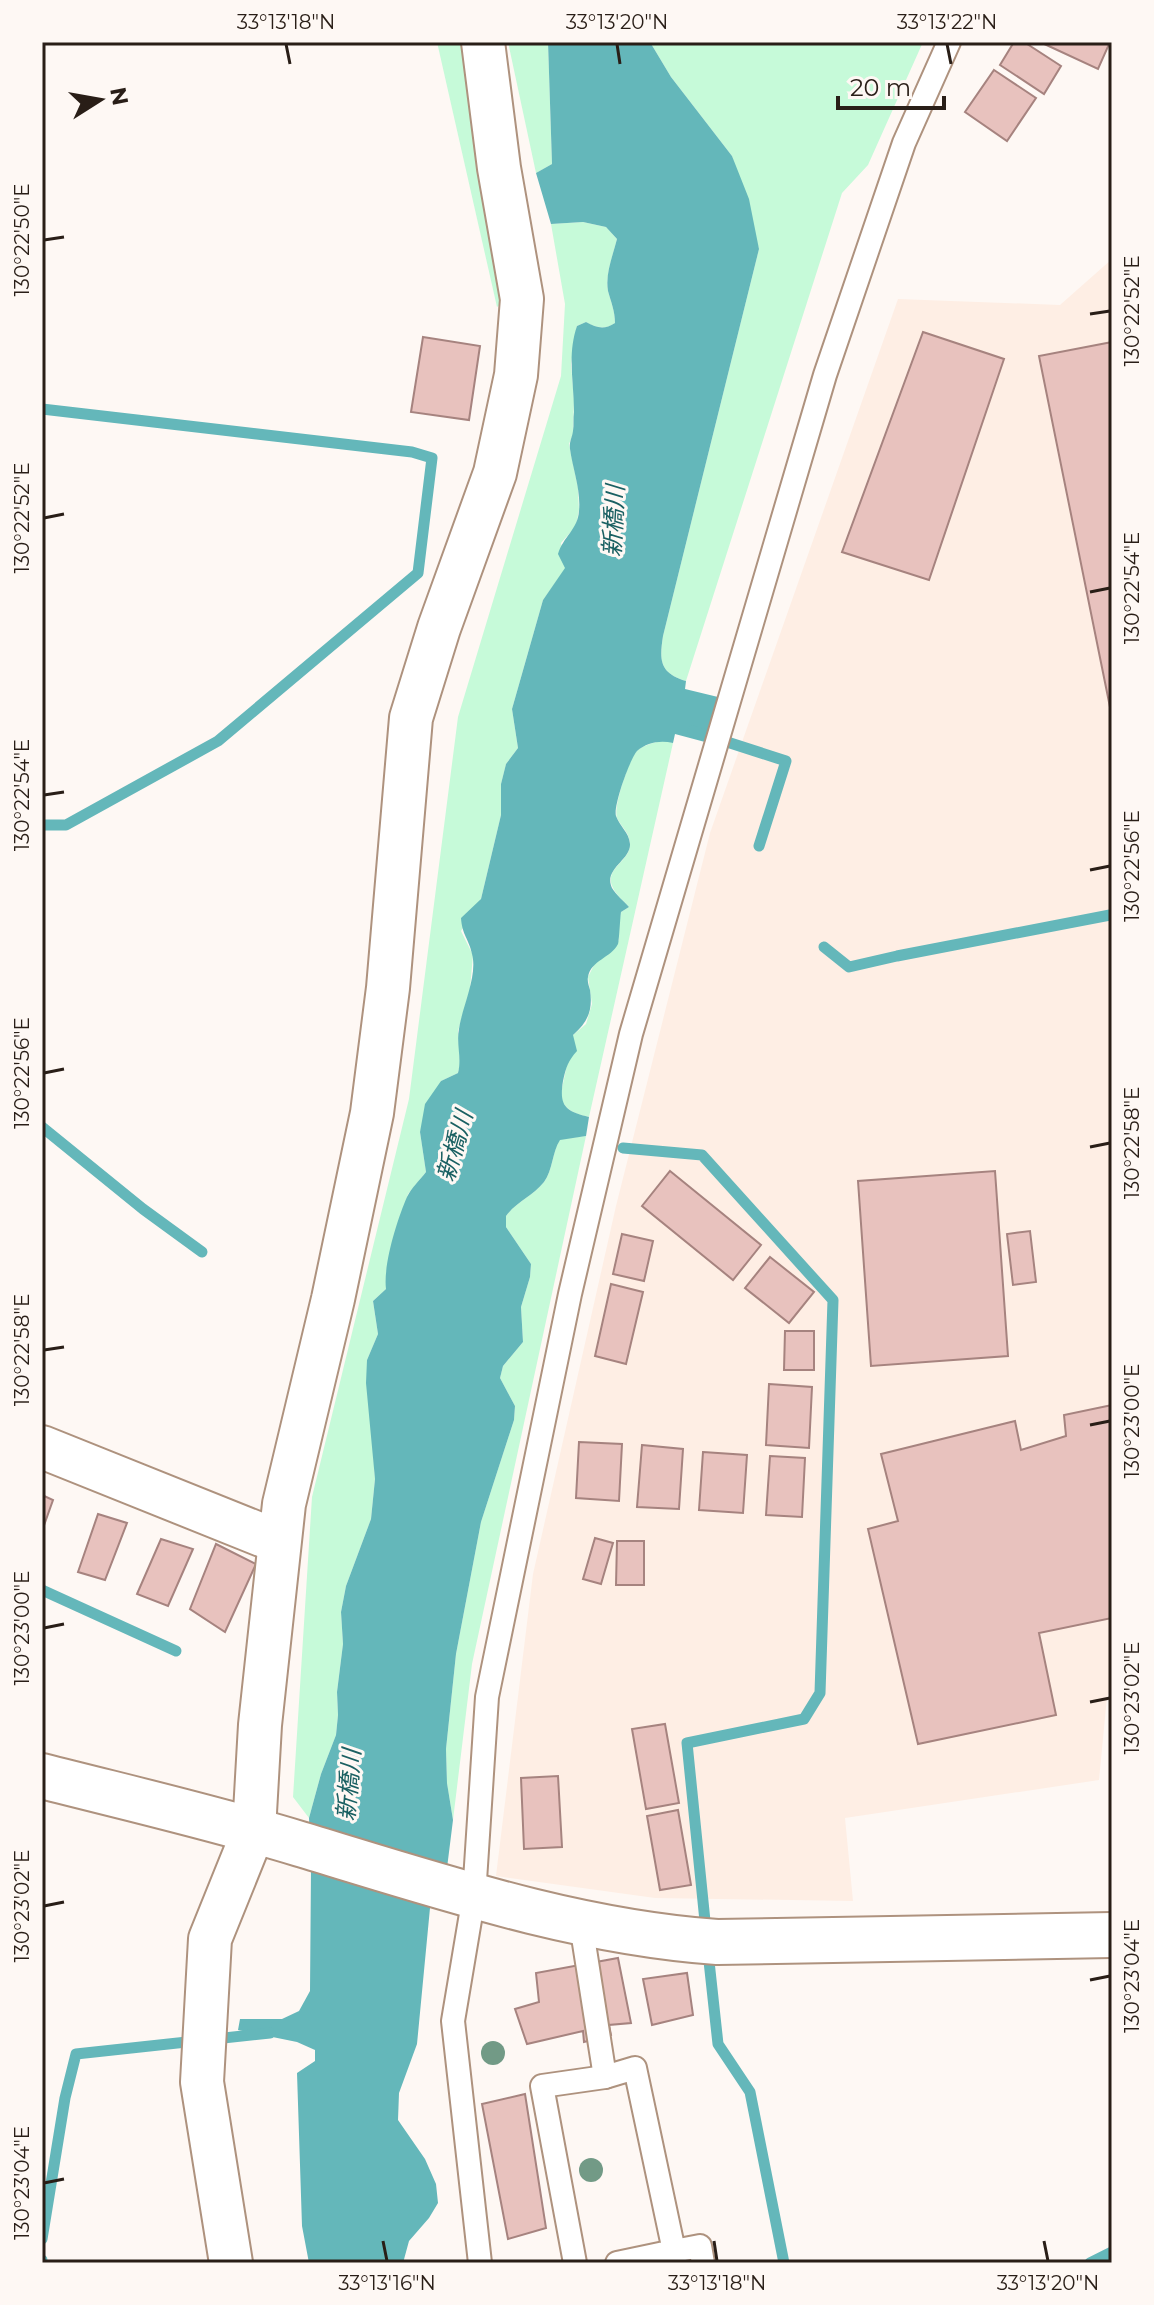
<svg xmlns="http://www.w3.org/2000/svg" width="1154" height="2305" viewBox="0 0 1154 2305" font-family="Montserrat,'Noto Sans JP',sans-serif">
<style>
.built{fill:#feeee4}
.green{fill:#c6fad9}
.water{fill:#64b7ba}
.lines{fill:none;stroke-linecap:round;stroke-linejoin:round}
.stream{stroke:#64b7ba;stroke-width:11}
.building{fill:#e8c2be;stroke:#a6837f;stroke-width:2}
.service-casing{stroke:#ae927e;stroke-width:26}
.minor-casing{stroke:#ae927e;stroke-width:46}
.tertiary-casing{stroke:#ae927e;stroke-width:48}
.service{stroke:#fff;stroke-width:22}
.minor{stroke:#fff;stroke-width:42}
.tertiary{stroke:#fff;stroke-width:44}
.tree{fill:#729a86}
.ticks{fill:none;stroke:#291e17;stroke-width:3}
.labels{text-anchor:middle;stroke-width:6;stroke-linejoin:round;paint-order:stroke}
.water-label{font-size:24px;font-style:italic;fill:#1a6062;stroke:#fef8f4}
.neatline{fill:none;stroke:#291e17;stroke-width:3}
.ticks-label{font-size:20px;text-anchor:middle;fill:#291e17}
</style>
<rect width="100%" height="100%" fill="#fef8f4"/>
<path class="built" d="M1112,259V1688L1107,1697L1099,1780L845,1818L853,1901L655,1898L496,1876L533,1574L616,1206L710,833L898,299L1060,305Z"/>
<g class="green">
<path d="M437,42H469L509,297L497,307Z"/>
<path d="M508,42H548L552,164L536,173Z"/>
<path d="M650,42H923L868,165L842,193L686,681C660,673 659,661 663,636L759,249L732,156L671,77Z"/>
<path d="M583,222L606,227L617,239C613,255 605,275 608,291C611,302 615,311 615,323C605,330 596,328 586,322L577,326L571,364L574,400L573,434L569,444L578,488L579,510L576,526L561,543L566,568L543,600L512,709L518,748L506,764L501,784V815L481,899L461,931L473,955L470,989L458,1031L460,1064L458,1073L441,1081L420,1132L426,1172L408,1194L386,1289L373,1301L378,1334L367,1360L375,1479L371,1519L346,1586L341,1612L343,1644L337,1692L338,1715L336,1735L321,1774L309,1818L293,1797L312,1497L409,1099L458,717L561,376L565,304L551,224Z"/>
<path d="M663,740L673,743L589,1117C575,1114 567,1111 560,1098L573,1035L586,1024L592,1004L588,977L595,963L607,954L619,940L618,930L621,912L629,907C624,901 616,895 613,888C603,869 630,861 630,845C630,833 622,828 617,818C613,808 628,763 635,753C641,745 654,743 663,740Z"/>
<path d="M586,1136L472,1664L453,1820L447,1783L446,1749L456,1654L481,1522L514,1420L515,1406L500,1378L503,1366L523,1342L521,1307L530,1277L531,1264L506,1227V1216C516,1202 533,1196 544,1182C553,1170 552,1152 560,1139Z"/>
</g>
<path class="water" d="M548,42H650L671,77L732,156L749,199L759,249L663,636C659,661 660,673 686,681L685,689L718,697L705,742L675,734L673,743C661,740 647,742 637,751C630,759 613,806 616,816C620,827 629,832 630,844C631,860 603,869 612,888C616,895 624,901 629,907L621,912C620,919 619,941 618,944C611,958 591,960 588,977C587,981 589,986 590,990C593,1010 588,1022 573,1035L577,1051C568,1061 566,1067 563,1081C559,1106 565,1111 589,1117L586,1136L560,1140C552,1152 553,1170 544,1182C533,1196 516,1202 506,1216V1227L531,1264L530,1277L521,1307L523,1342L503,1366L500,1378L515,1406L514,1420L481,1522L456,1654L446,1749L447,1783L453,1820L447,1868L430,1908L417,2044L399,2093L398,2120L425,2159L436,2184L438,2203L429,2218L409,2241L403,2263H309L302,2226L297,2073L315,2061V2050L297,2042L238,2030L240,2019H282L299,2011L310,1991L311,1869L309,1818L321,1774L336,1735L338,1715L337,1692L343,1644L341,1612L346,1586L371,1519L375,1479L366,1383L367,1360L378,1334L373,1301L386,1289C383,1265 397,1220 407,1197C411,1188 420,1180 426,1172L420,1132L425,1104L441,1081L458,1073C462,1058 456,1044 459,1029C462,1007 478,976 472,954C469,939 462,935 461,918L481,899L501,815V784L506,764L518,748L512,709L543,600L565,568L558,554C563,537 578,529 579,511C581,490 573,470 570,449C569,442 572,438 573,431C574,425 573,418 574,412C574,382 567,355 577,326L586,322C597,328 604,330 615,323C615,311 611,302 608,291C605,274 613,255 617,239L606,227L583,222L551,224L536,173L552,164Z"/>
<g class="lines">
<g class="stream">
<path d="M42,409L412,452L432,458L418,573L218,741L66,825H42"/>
<path d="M693,731L786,761L759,846"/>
<path d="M824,947L849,967L897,956L1110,915"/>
<path d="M42,1127L143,1209L202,1252"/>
<path d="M623,1148L702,1155L833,1300L820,1693L804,1719L687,1743L706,1931"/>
<path d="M42,1590L176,1651"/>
<path d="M708,1952L718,2044L750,2092L784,2263"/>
<path d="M42,2239L65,2098L76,2054L270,2033"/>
<path d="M42,2260V2263"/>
<path d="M1090,2263L1112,2252"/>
</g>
</g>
<g class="building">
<path d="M1014,42H1024L1061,66L1044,94L1000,65Z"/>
<path d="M1040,42H1110L1098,69Z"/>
<path d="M994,70L1036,98L1007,141L965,112Z"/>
<path d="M923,332L1004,359L929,580L842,552Z"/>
<path d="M423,337L480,346L469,420L411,412Z"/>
<path d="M1112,342V717L1039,356Z"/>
<path d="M670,1171L761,1245L733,1280L642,1206Z"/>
<path d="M995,1171L1008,1356L871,1366L858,1181Z"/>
<path d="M1030,1231L1036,1282L1013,1285L1007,1234Z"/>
<path d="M622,1234L653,1241L644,1281L613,1274Z"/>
<path d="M770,1257L814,1292L789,1323L745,1288Z"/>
<path d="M611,1284L643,1292L626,1364L595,1356Z"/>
<path d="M785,1331H814V1370H784Z"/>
<path d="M769,1384L812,1387L809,1448L766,1445Z"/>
<path d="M1112,1405V1618L1039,1633L1056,1715L918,1744L868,1529L898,1521L881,1454L1015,1421L1021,1450L1066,1436L1064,1415Z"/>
<path d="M579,1442L622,1444L619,1501L576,1498Z"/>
<path d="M642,1445L683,1449L679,1509L637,1507Z"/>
<path d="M703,1452L747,1455L743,1513L699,1510Z"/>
<path d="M770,1456L805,1458L802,1517L766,1515Z"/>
<path d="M42,1495L53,1500L42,1531Z"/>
<path d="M98,1514L127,1523L105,1580L78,1572Z"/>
<path d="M595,1538L613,1543L601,1584L583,1579Z"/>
<path d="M161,1539L193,1549L168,1606L137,1594Z"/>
<path d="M617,1541H644V1585H616Z"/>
<path d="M216,1544L256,1564L225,1632L190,1609Z"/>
<path d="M665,1724L679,1803L646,1809L632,1729Z"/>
<path d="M558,1776L562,1847L524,1849L521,1778Z"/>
<path d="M678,1810L691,1885L660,1890L647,1816Z"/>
<path d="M618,1958L631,2023L609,2025L611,2035L584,2042L583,2031L527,2044L515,2009L539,2002L536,1973Z"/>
<path d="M687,1973L693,2015L652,2025L643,1979Z"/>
<path d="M525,2094L546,2228L508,2239L482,2104Z"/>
</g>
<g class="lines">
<defs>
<g id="service">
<path d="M581,1924L605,2077L635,2068L674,2251L617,2263"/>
<path d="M674,2251L700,2246L703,2263"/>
<path d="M480,2263L453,2021L474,1896L487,1697L570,1294L631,1034L825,375L904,143L949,42"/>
<path d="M575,2263L542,2086L605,2077"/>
</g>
<g id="minor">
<path d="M42,1447L279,1542"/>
<path d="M231,2263L202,2082L210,1939L254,1830L260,1725L284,1504L333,1299L372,1113L388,988L411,718L439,628L495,473L516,375L522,299L499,168L483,42"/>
</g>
<path id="tertiary" d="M42,1776C128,1798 215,1818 300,1844C436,1885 574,1932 717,1942L1112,1935"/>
</defs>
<use href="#service" class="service-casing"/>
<use href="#minor" class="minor-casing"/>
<use href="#tertiary" class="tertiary-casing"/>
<use href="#service" class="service"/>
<use href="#minor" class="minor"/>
<use href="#tertiary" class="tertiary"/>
</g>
<g class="tree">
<circle cx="493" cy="2053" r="12"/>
<circle cx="591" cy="2170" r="12"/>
</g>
<path class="ticks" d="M286,44L290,64M617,44L620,64M947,44L951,64M44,240L64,237M1090,314L1110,311M44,518L64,514M1090,592L1110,588M44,795L64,792M1090,870L1110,866M44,1073L64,1069M1090,1147L1110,1143M44,1350L64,1347M1090,1425L1110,1421M44,1628L64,1624M1090,1702L1110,1698M44,1906L64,1902M1090,1980L1110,1976M44,2183L64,2179M383,2241L387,2261M714,2241L717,2261M1044,2241L1048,2261"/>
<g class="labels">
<g class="water-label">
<text transform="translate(614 521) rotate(-87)" y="8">新橋川</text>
<text transform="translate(455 1146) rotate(-74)" y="8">新橋川</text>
<text transform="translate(349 1785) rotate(-85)" y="8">新橋川</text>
</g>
</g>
<rect width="1154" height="2305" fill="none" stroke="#fef8f4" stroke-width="88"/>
<g transform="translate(100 100) rotate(79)" stroke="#fef8f4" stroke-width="6" paint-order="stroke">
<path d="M0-6L14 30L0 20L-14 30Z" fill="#291e17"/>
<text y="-12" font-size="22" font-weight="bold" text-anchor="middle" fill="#291e17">N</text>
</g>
<path d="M838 96v12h106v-12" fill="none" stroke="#291e17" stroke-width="4"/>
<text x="850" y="96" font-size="24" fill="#291e17" stroke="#fef8f4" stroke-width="6" paint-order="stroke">20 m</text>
<rect x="44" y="44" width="1066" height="2217" class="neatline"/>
<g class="ticks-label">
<text x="286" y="29">33°13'18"N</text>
<text x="617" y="29">33°13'20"N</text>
<text x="947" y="29">33°13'22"N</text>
<text transform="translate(22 240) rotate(-90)" y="7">130°22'50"E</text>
<text transform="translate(1132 311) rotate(-90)" y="7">130°22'52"E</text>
<text transform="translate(22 518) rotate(-90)" y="7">130°22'52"E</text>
<text transform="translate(1132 588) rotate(-90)" y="7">130°22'54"E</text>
<text transform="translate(22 795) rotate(-90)" y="7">130°22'54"E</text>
<text transform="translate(1132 866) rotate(-90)" y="7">130°22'56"E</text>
<text transform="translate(22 1073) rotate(-90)" y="7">130°22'56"E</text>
<text transform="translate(1132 1143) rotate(-90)" y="7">130°22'58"E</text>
<text transform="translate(22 1350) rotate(-90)" y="7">130°22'58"E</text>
<text transform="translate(1132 1421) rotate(-90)" y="7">130°23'00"E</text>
<text transform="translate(22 1628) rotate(-90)" y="7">130°23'00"E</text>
<text transform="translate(1132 1698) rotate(-90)" y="7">130°23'02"E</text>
<text transform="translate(22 1906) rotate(-90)" y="7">130°23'02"E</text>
<text transform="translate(1132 1976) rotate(-90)" y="7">130°23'04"E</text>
<text transform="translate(22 2183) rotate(-90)" y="7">130°23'04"E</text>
<text x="387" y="2290">33°13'16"N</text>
<text x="717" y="2290">33°13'18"N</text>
<text x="1048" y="2290">33°13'20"N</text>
</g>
</svg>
